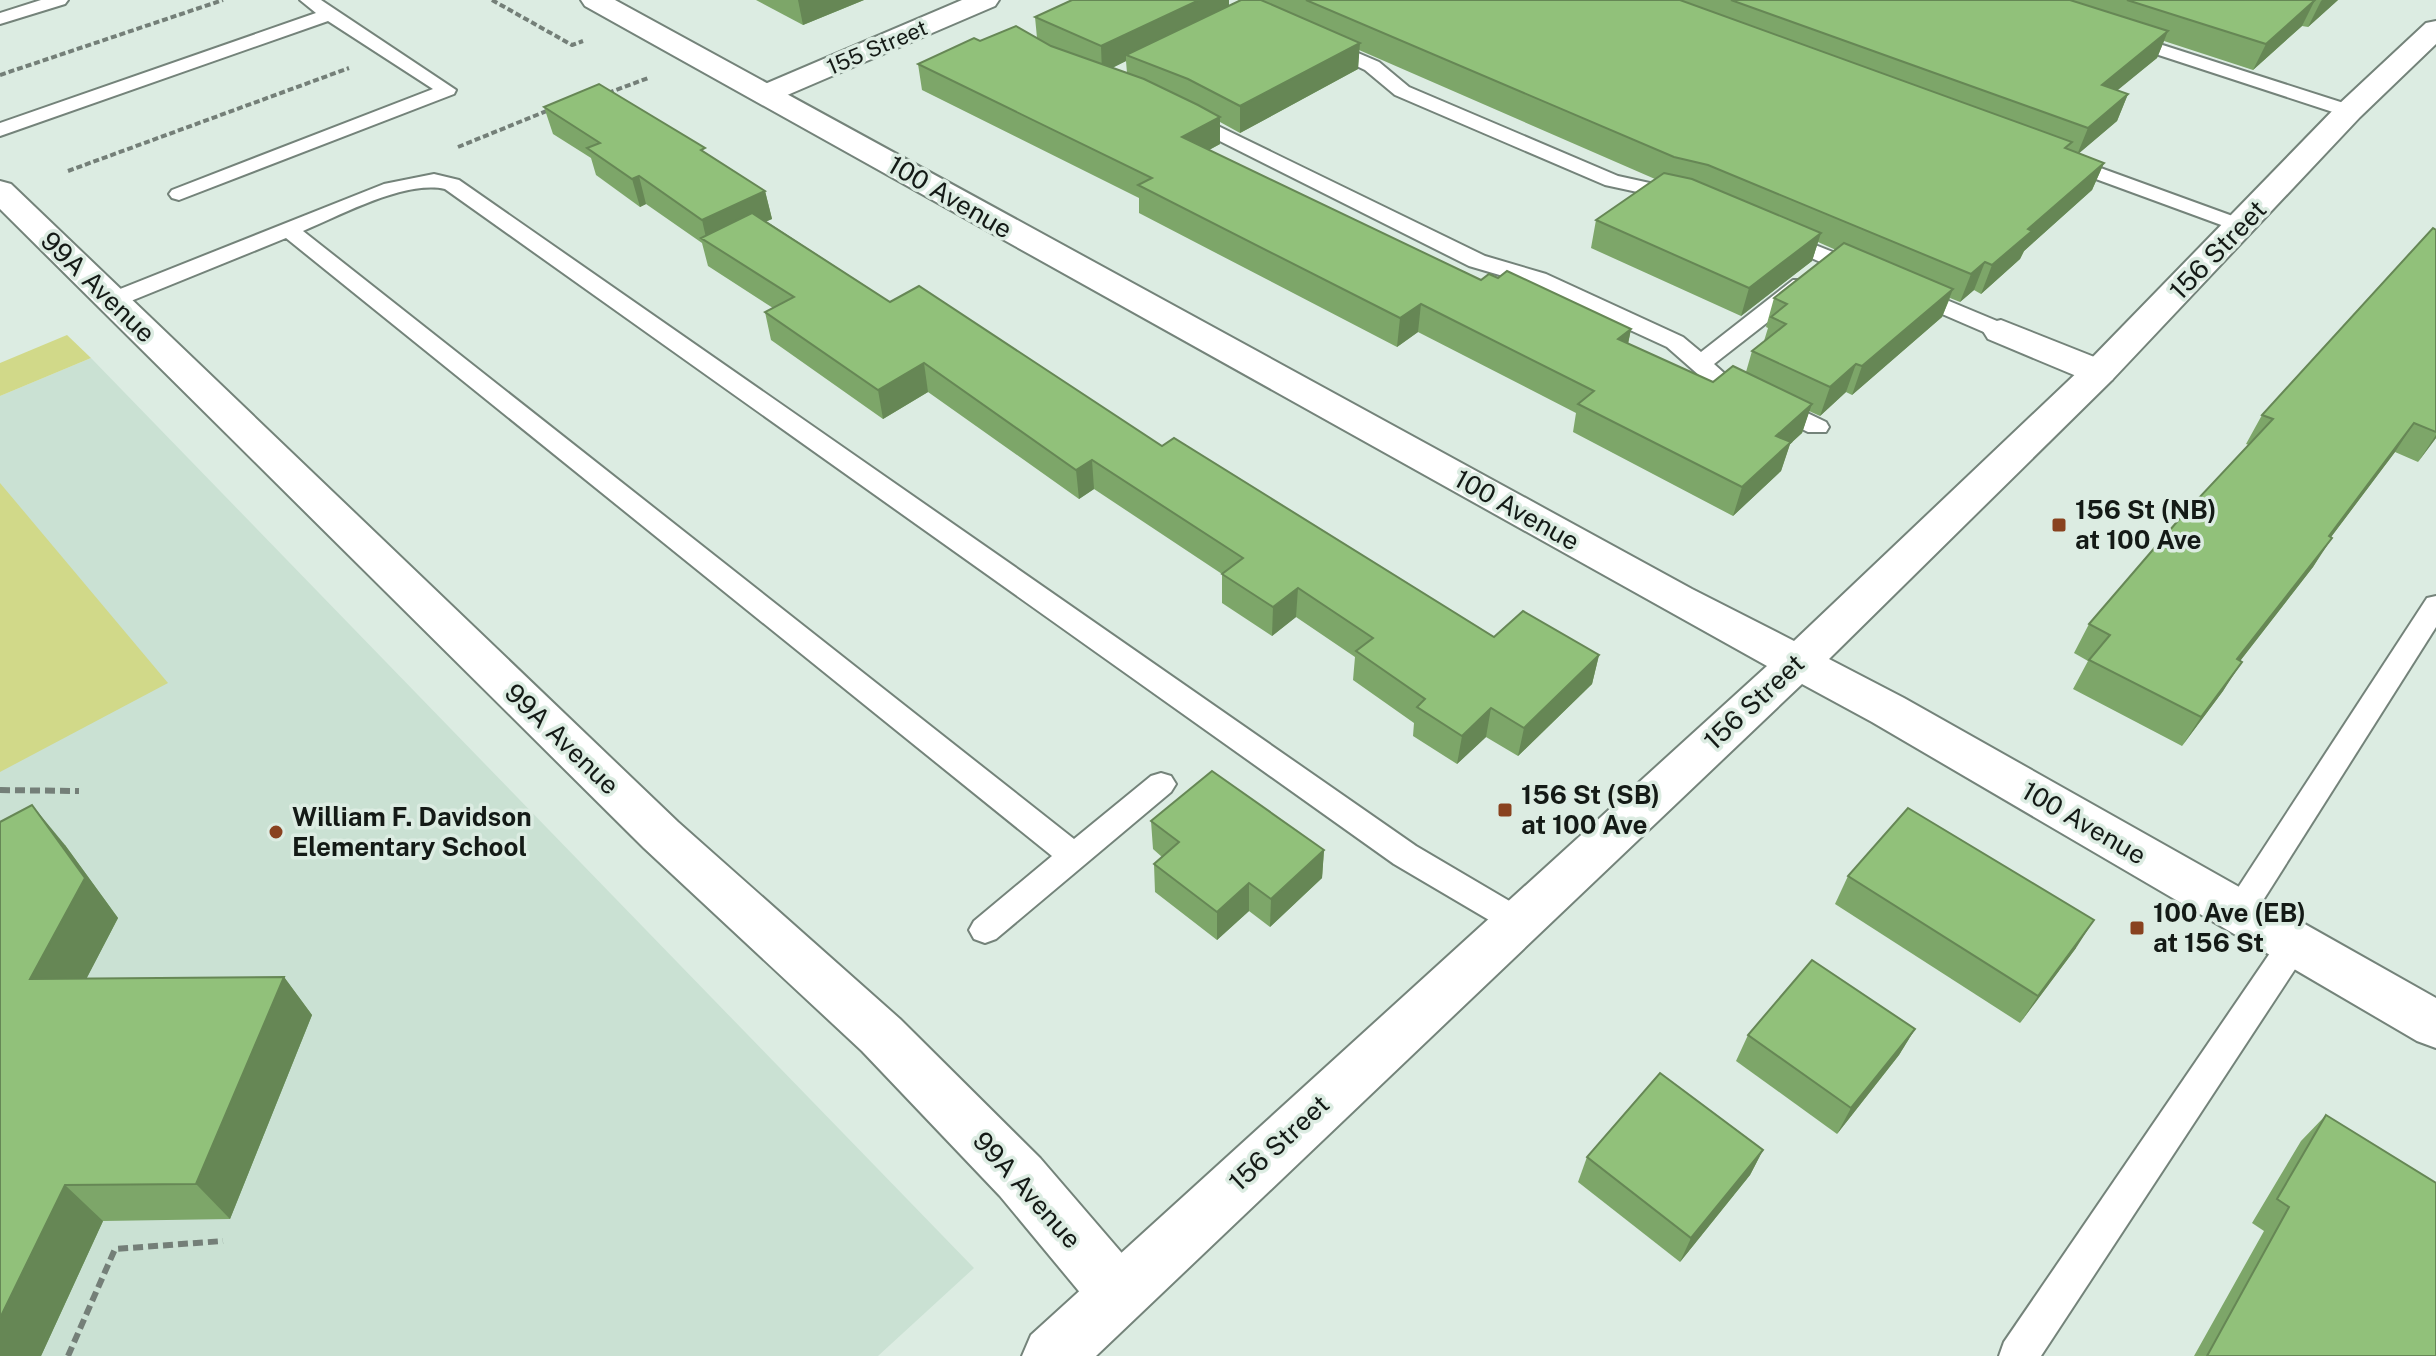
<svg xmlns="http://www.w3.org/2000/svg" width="2436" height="1356" viewBox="0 0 2436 1356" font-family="'Public Sans',sans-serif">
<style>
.built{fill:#cae1d3}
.green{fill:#d1d989}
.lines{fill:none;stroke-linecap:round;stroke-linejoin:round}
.lane-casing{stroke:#74837a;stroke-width:4}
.street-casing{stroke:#74837a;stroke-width:4}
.secondary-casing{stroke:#74837a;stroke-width:4}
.path-far1{stroke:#747f78;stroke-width:4;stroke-dasharray:6 3;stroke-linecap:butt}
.path{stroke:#747f78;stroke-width:6;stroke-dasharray:10 5;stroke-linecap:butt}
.lane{fill:#fff;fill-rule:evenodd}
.street{fill:#fff;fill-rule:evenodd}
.secondary{fill:#fff;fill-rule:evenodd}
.wall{fill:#7da669;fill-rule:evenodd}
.shaded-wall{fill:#668755}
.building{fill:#91c17a;stroke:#668755;stroke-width:2}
.poi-dot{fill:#89421f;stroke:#dcece2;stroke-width:3}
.labels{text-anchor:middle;stroke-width:7;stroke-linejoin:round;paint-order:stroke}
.far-street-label{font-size:22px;fill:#141a16;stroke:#dcece2}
.street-label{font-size:26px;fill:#141a16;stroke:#dcece2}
.poi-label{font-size:26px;font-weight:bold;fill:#141a16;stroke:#dcece2;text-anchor:start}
</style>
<rect width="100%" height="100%" fill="#dcece2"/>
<path class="built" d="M91,358L974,1268L878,1356H0V396Z"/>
<g class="green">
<path d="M67,335L91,358L0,396V363Z"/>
<path d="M0,483L168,683L0,772Z"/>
</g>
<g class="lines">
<defs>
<g id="lane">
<path d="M41,0H68L65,4L0,24V13Z"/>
<path d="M300,0H321L456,90L454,94L179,200L172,198L169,194L172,190L433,89L328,21L0,136V123L316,13Z"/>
<path d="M2125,33L2356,107L2359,111L2356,115H2342L2119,42L2116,38Z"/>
<path d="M1323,38L1379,62L1409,87L1618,176L1686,191L1689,195L1679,201L1605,185L1395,95L1365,70L1317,47L1314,43Z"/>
<path d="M1185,110L1485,256L1546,274L1683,337L1701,352L1793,280H1809L1812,285L1809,290L1714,364L1724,373L1826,422L1829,427L1826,432H1808L1708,383L1667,347L1530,284L1469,266L1178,120L1175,116Z"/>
<path d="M2062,154L2249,222L2252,226L2242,232L2235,230L2055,164L2052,160L2055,156Z"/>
<path d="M434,174L459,180L1416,846L1528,912L1533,921L1528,930L1517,934L1506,930L1394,864L445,189C405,180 341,215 303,231L1074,839L1151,776L1161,773L1171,776L1176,784L1171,792L996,939L985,943L974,939L969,930L974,921L1052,856L286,238L121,305L113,307L102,300L105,295L384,184Z"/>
<path d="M1780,231L1868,266L1871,271L1860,277L1852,276L1773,241L1769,237L1773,233Z"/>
<path d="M1913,286L2009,326L2012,331L2009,336H1993L1905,298L1902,293L1905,288Z"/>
<path d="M2436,596V627L2250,921L2239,925L2228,921L2223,912L2228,903L2427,598Z"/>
<path d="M2294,931L2305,934L2310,944L2305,954L2041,1356H1999L2004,1342L2283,934Z"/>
</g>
<g id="street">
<path d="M962,0H999L995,6L778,99L768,102L758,99L753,93L758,87Z"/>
<path d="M0,181L11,184L678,822L900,1019L1040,1158L1139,1273L1148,1293L1139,1313L1118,1322L1097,1313L1000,1196L862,1051L644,848L0,209Z"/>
<path d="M2001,320L2112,364L2117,372L2112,380L2099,383L2086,380L1988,339L1983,331L1988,323Z"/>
</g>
<path id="secondary" d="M581,0H615L1692,589L1794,641L2086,364L2338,105L2426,23L2436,21V44L2360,117L2112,380L1829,659L1904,698L2436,998V1048L2417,1041L1872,722L1802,684L1096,1356H1022L1031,1335L1767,666L585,6Z"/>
</defs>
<use href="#lane" class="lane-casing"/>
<use href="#street" class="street-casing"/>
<use href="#secondary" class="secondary-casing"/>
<g class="path-far1">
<path d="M492,0L572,45L583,41"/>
<path d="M0,75L223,0"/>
<path d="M608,93L648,78"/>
<path d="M458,147L549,110"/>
<path d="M68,171L349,68"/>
</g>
<g class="path">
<path d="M0,790L79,791"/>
<path d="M68,1356L115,1249L223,1241"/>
</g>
<use href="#lane" class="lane"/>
<use href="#street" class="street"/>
<use href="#secondary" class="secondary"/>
</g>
<g class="wall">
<path d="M756,0H864L803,25Z"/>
<path d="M1241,0H2338L2308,27L2302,26L2253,70L2164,41L2157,58L2117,90L2128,94L2117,121L2079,153L2104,163L2092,190L2024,251L2020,259L1981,294L1974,290L1960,302L1950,298L1942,317L1852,395L1846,392L1820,416L1809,411L1802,433L1790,444L1781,471L1733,516L1573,432L1576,413L1418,332L1397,347L1139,213V198L922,90L918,64L980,41L1037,38L1035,17L1229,6ZM1359,50L1655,179L1596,220L1591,248L1741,316L1812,261L1818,242L1836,250L1774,298L1766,327L1768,328L1764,341L1752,351L1746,372L1713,382L1628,344L1631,329L1481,280L1209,150L1220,144V122L1240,133L1358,69ZM1126,61L1127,73L1112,68Z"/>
<path d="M544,107L706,153L765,191L772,219L766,221L890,302L1162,446L1494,637L1599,655L1592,684L1518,756L1486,737L1457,764L1413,736L1414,723L1353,680L1355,657L1296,617L1272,636L1222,603V574L1094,489L1079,499L928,392L883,419L771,340L765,312L773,308L708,266L702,243L646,204L640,207L596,175L591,158L553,134Z"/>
<path d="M2436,230V438L2418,462L2395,452L2331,537L2313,567L2240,661L2223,691L2182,746L2073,689L2088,661L2074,653L2089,624L2249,445L2246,444L2262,415Z"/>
<path d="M1151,821L1324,850L1322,878L1270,927L1249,911L1217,940L1155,892L1154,864L1162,857L1153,849Z"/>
<path d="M65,845L118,918L86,979L284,977L312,1015L230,1219L103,1221L41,1356Z"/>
<path d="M1848,876L2076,948L2020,1023L1835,904Z"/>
<path d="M1915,1029L1899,1055L1837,1134L1736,1061L1748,1035Z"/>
<path d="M2326,1115L2436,1356H2194L2264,1231L2252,1223L2301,1141Z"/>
<path d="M1763,1150L1750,1175L1680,1262L1578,1182L1587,1157Z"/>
</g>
<g class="shaded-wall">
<path d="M798,0H864L803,25Z"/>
<path d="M1199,0H1229V12L1126,55V61L1102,73L1101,46Z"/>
<path d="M2315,0L2302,26L2253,70L2266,44Z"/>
<path d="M2322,0H2338L2308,27L2321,1Z"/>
<path d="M2168,31L2157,58L2091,112L2102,85Z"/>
<path d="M1360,43L1358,69L1240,133V106Z"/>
<path d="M2128,94L2117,121L2077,155L2088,128Z"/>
<path d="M1220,117V144L1183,164L1182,137Z"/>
<path d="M2104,163L2092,190L2024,251L2020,259L1981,294L1992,265L2028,229Z"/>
<path d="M639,176L646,204L640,207L632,179Z"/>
<path d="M765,191L772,219L713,246L707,242L702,220Z"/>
<path d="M1821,233L1812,261L1741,316L1749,288Z"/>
<path d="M1985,262L1974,290L1960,302L1971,274Z"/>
<path d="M1953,289L1942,317L1852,395L1862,366Z"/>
<path d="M1421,304L1418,332L1397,347L1400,318Z"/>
<path d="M1631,329L1625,358L1618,339Z"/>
<path d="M924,363L928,392L883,419L878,390Z"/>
<path d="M1856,364L1846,392L1820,416L1830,387Z"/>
<path d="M1812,404L1802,433L1790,444L1781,471L1733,516L1742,487L1776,436Z"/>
<path d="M2414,423L2395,452L2310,565L2329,536Z"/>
<path d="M2436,435V438L2418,462Z"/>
<path d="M1092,460L1094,489L1079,499L1076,470Z"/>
<path d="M2332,538L2313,567L2219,688L2237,659Z"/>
<path d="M1298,588L1296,617L1272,636L1273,607Z"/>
<path d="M1599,655L1592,684L1518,756L1524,728Z"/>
<path d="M2242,662L2223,691L2182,746L2201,717Z"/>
<path d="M1491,708L1486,737L1457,764L1462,736Z"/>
<path d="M32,805L65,845L118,918L66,1018L30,979Z"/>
<path d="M1324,850L1322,878L1270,927L1271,899Z"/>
<path d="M1249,883V911L1217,940V912Z"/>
<path d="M2094,920L2076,948L2020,1023L2038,996Z"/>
<path d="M284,977L312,1015L230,1219L196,1184Z"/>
<path d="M1915,1029L1899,1055L1837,1134L1851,1108Z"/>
<path d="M1763,1150L1750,1175L1680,1262L1691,1238Z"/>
<path d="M65,1185L103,1221L41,1356H0V1318Z"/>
</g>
<g class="building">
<path d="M1072,0H1199L1101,46L1035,17Z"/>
<path d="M1241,0H1261L1360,43L1240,106L1188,79L1126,55Z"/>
<path d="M1306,0H1680L2072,142L2065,148L2104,163L2028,229L2032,231L1992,265L1985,262L1971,274L1708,165L1674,157Z"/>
<path d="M1731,0H2070L2168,31L2102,85L2128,94L2088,128Z"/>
<path d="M2127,0H2315L2266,44Z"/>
<path d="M1016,26L1051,46L1144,79L1198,105L1220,117L1182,137L1481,280L1489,274L1498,278L1507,271L1631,329L1618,339L1713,382L1733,366L1812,404L1776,436L1791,442L1742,487L1578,404L1594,391L1421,304L1400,318L1138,185L1152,178L918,64L974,38L980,41Z"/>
<path d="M599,84L705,148L701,150L765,191L702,220L639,176L632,179L587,148L600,143L544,107Z"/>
<path d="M1664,173L1692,179L1821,233L1749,288L1596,220Z"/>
<path d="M752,213L890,302L919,286L1162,446L1174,438L1494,637L1523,611L1599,655L1524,728L1491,708L1462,736L1417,707L1425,699L1356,651L1373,638L1298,588L1273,607L1222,574L1243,558L1092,460L1076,470L924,363L878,390L765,312L794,297L701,238Z"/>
<path d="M2433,228L2436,230V432L2414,423L2329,536L2332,538L2237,659L2242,662L2201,717L2089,660L2110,635L2089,624L2182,516L2273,419L2262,415Z"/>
<path d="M1844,243L1953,289L1862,366L1856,364L1830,387L1752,351L1786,324L1771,317L1787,304L1774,298Z"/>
<path d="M1212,771L1324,850L1271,899L1249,883L1217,912L1154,864L1179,842L1151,821Z"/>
<path d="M32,805L85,878L30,979L284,977L196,1184L65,1185L0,1318V822Z"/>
<path d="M1908,808L2094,920L2038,996L1848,876Z"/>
<path d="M1812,960L1915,1029L1851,1108L1748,1035Z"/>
<path d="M1660,1073L1763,1150L1691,1238L1587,1157Z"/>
<path d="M2326,1115L2436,1183V1356H2207L2289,1207L2277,1199Z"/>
</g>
<g class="poi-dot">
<rect x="2051" y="517" width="16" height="16" rx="4"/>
<rect x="1497" y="802" width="16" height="16" rx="4"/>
<circle cx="276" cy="832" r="8"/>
<rect x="2129" y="920" width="16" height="16" rx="4"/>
</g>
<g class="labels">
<g class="far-street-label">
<text transform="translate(877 47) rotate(-23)" y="8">155 Street</text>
</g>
<g class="street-label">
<text transform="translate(950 197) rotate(30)" y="9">100 Avenue</text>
<text transform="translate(2218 250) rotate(-46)" y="9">156 Street</text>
<text transform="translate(98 287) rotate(44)" y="9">99A Avenue</text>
<text transform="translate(1517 510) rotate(29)" y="9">100 Avenue</text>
<text transform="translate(1754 702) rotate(-43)" y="9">156 Street</text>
<text transform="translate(562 739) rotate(44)" y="9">99A Avenue</text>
<text transform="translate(2084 823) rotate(30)" y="9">100 Avenue</text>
<text transform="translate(1279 1143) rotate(-43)" y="9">156 Street</text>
<text transform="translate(1027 1190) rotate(48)" y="9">99A Avenue</text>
</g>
<g class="poi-label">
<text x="2075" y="519">156 St (NB)<tspan x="2075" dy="30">at 100 Ave</tspan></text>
<text x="1521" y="804">156 St (SB)<tspan x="1521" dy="30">at 100 Ave</tspan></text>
<text x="292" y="826">William F. Davidson<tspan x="292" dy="30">Elementary School</tspan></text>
<text x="2153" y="922">100 Ave (EB)<tspan x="2153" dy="30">at 156 St</tspan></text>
</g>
</g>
</svg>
